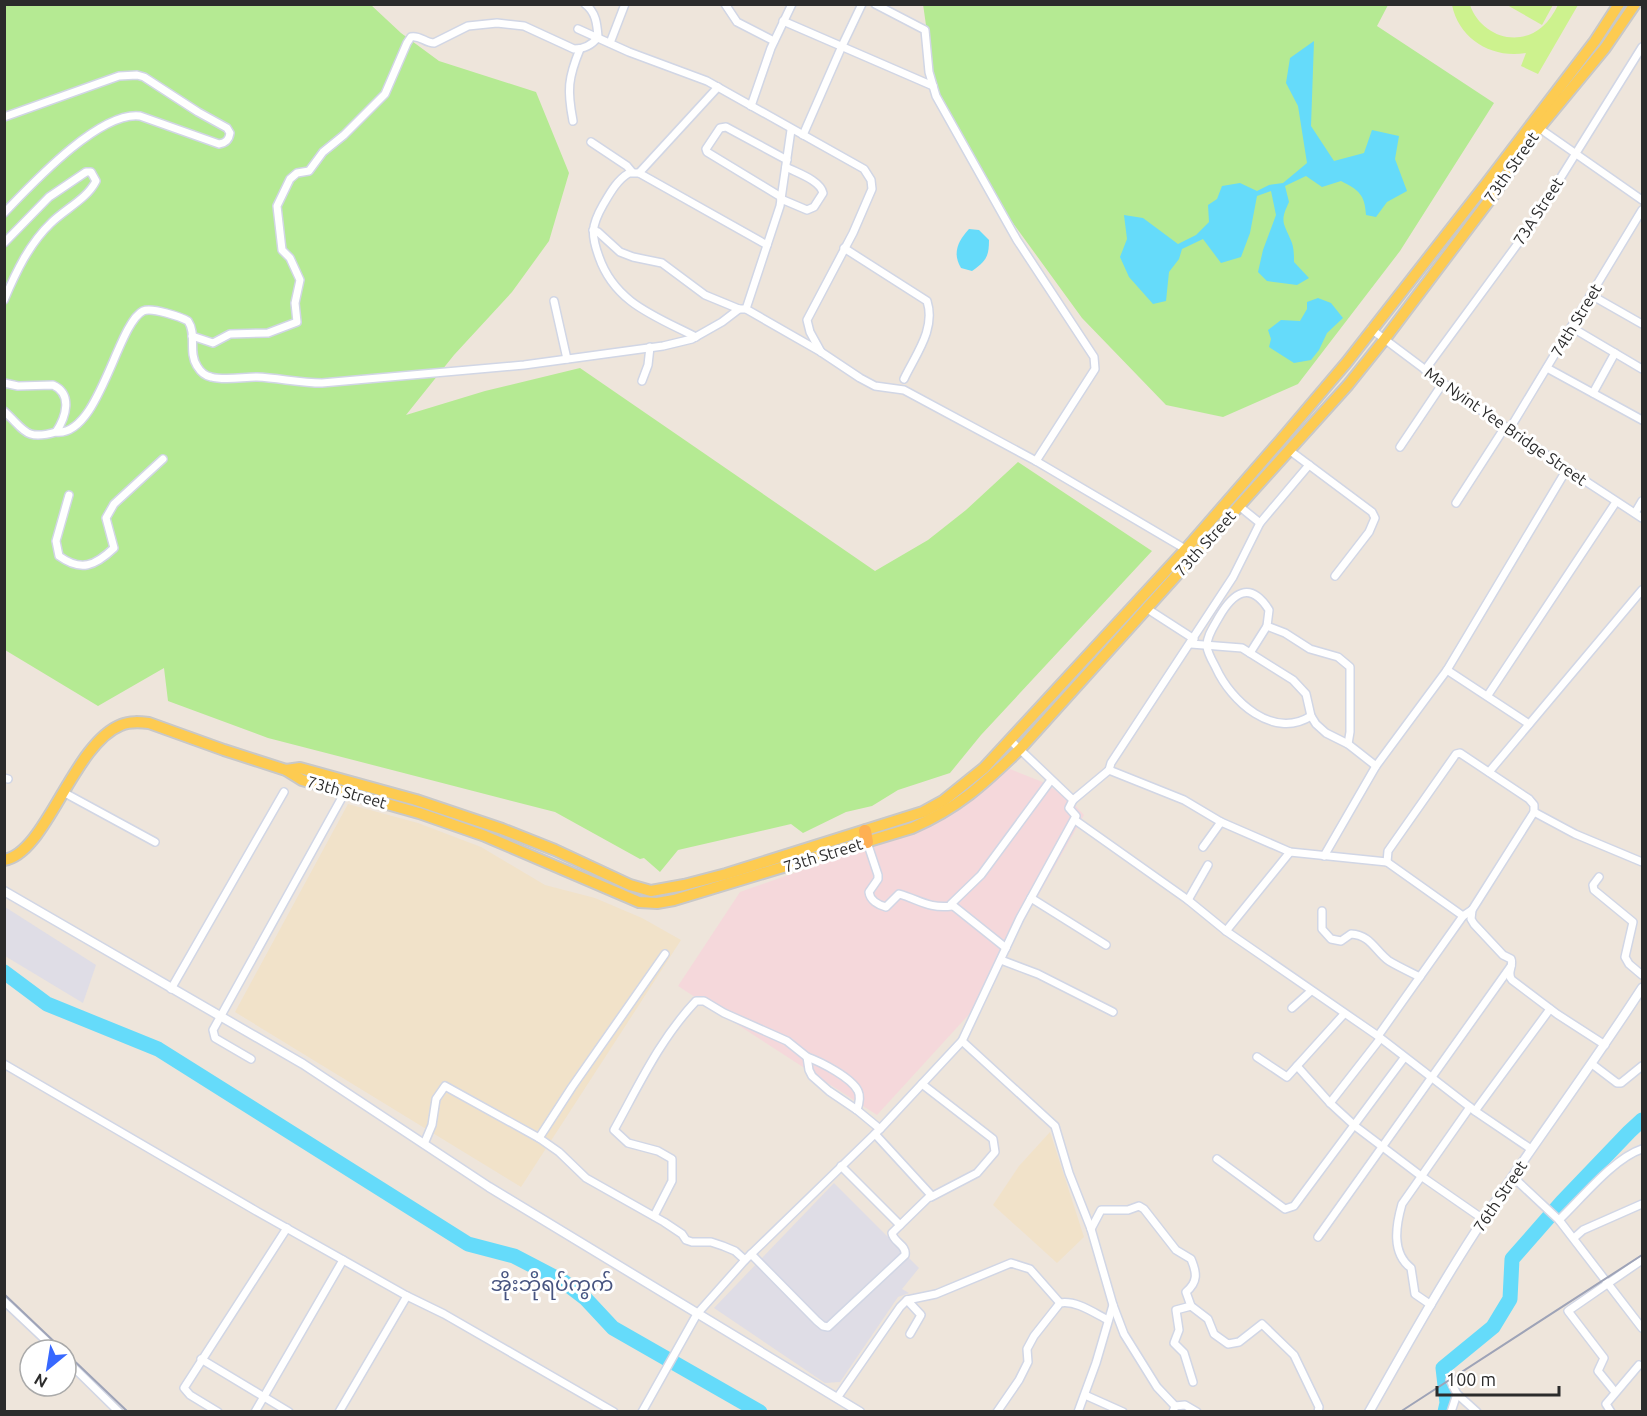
<svg xmlns="http://www.w3.org/2000/svg" width="1647" height="1416" viewBox="0 0 1647 1416" font-family="Ubuntu,'Noto Sans Myanmar',sans-serif">
<style>
.industrial{fill:#dfdde6}
.education{fill:#f1e2c9}
.medical{fill:#f5d8db}
.green{fill:#b5ea93}
.pitch{fill:#cdf28e}
.water{fill:#65dbfa}
.lines{fill:none;stroke-linecap:round;stroke-linejoin:round}
.river{stroke:#65dbfa;stroke-width:15}
.minor-casing{stroke:#d1d6e5;stroke-width:10}
.tertiary-casing{stroke:#d1d6e5;stroke-width:11}
.primary-casing{stroke:#c8c8c8;stroke-width:14}
.trunk-casing{stroke:#c8c8c8;stroke-width:15}
.minor{stroke:#fff;stroke-width:7}
.tertiary{stroke:#fff;stroke-width:8}
.primary{stroke:#fdcb51;stroke-width:10}
.trunk{stroke:#feb053;stroke-width:12}
.rail{stroke:#9ea3b7;stroke-width:2}
.labels{text-anchor:middle;stroke-width:6;stroke-linejoin:round;paint-order:stroke}
.street-label{font-size:16px;fill:#2b2b2b;stroke:#fff}
.quarter-label{font-size:20px;fill:#475480;stroke:#fff}
</style>
<rect width="100%" height="100%" fill="#eee5db"/>
<g class="industrial">
<path d="M5,907L96,965L83,1003L5,956Z"/>
<path d="M834,1183L919,1268L902,1289L909,1293L898,1297L840,1382L825,1383L714,1308Z"/>
</g>
<g class="education">
<path d="M348,804L418,823L481,847L545,885L595,898L642,918L681,940L521,1187L235,1012Z"/>
<path d="M1050,1132L1084,1237L1057,1263L993,1205L1019,1166Z"/>
</g>
<path class="medical" d="M1010,769L1045,783L1071,801L1084,815L973,1010L877,1115L678,986L740,892L926,827Z"/>
<g class="green">
<path d="M923,4L1388,5L1377,26L1494,103L1400,251L1298,384L1223,417L1166,405L1082,318L1002,208L936,96Z"/>
<path d="M5,5H371L401,33L439,61L536,92L569,173L549,241L512,292L454,355L406,415L485,391L580,368L875,571L928,540L966,510L1018,462L1152,551L981,735L950,773L898,790L872,806L846,812L803,833L791,824L678,850L660,872L644,858L640,859L555,812L268,738L168,701L164,668L98,706L5,650Z"/>
</g>
<g class="pitch">
<path d="M1452,5H1470C1480,34 1516,49 1542,27C1549,21 1554,13 1558,5H1578L1538,74L1521,66L1526,53C1492,59 1459,39 1452,5Z"/>
<path d="M1507,5H1553L1542,25Z"/>
</g>
<g class="water">
<path d="M1314,41L1311,126L1334,161L1364,153L1372,130L1399,136L1395,159L1407,191L1387,202L1376,217L1366,215C1365,195 1359,190 1341,181L1322,187L1306,176L1285,186L1289,202C1279,223 1284,223 1292,243C1294,249 1294,256 1294,262L1309,278L1297,285L1267,281L1258,272L1263,250L1276,215L1271,191L1257,196L1250,233L1241,257L1221,263L1203,239L1182,249L1179,259L1169,272L1166,301L1153,304L1129,277L1120,257L1127,239L1124,215L1143,218L1178,244L1196,235L1209,222L1208,205L1217,199L1222,186L1240,183L1257,191L1269,185L1283,183L1307,163L1298,106L1286,83L1290,58Z"/>
<path d="M969,229L979,230L989,240C989,257 986,261 972,271L961,268C952,253 958,241 969,229Z"/>
<path d="M1318,298L1331,303L1343,318L1327,333L1319,350L1311,360L1294,363L1269,347L1271,339L1268,330L1281,320L1300,321L1307,309V302Z"/>
</g>
<g class="lines">
<g class="river">
<path d="M4,972L47,1004L158,1049L468,1244L514,1256L564,1282L585,1298L613,1328L760,1412"/>
<path d="M1445,1412L1447,1403L1443,1368L1493,1327L1510,1299L1512,1259L1562,1202L1629,1132L1642,1120"/>
</g>
<defs>
<g id="minor">
<path d="M725,4L737,22L774,41"/>
<path d="M875,4L925,30L929,72L936,96L1017,240L1094,357L1095,369L1036,461"/>
<path d="M783,21L933,86"/>
<path d="M578,29L629,52L707,81L864,169L871,180L872,189L853,233L807,320L810,332L821,352"/>
<path d="M610,43L625,4"/>
<path d="M751,106L771,48L792,4"/>
<path d="M4,117L119,76L137,75L144,77L198,112L227,128L230,133C229,140 226,143 219,144L140,116C99,111 31,185 4,213"/>
<path d="M573,121C567,90 568,78 580,49"/>
<path d="M1539,128L1642,200"/>
<path d="M803,135L842,46L862,4"/>
<path d="M591,142L627,166L632,172"/>
<path d="M639,173L718,87"/>
<path d="M781,197L707,152L706,149L720,128L726,127L787,160"/>
<path d="M781,199L807,210L814,207L823,193C820,180 797,173 786,167"/>
<path d="M593,230L598,232L620,252L633,257L662,263L705,295L739,309H746L821,352L860,378L875,386L904,390L1036,461L1187,550"/>
<path d="M4,243L49,197L86,172H91L96,181C87,199 65,209 51,223C29,244 16,272 4,300"/>
<path d="M844,248L927,301C936,329 916,354 904,379"/>
<path d="M1591,295L1642,324"/>
<path d="M554,301L567,359"/>
<path d="M746,309L780,206L791,130"/>
<path d="M1571,327L1642,369"/>
<path d="M1371,329L1463,398L1567,469L1642,518"/>
<path d="M192,336L213,343L230,334L268,333L297,322L295,303L300,280L290,258L282,250L277,206L290,179L297,173L309,171L323,152L344,135L385,94L407,43L411,37C420,35 425,43 434,43L468,26L497,23L524,26L574,49C584,49 592,45 598,37C597,24 596,12 585,4"/>
<path d="M696,337C655,316 615,303 599,257C591,235 591,226 603,205C610,193 617,180 629,173H639L767,245"/>
<path d="M1547,368L1642,420"/>
<path d="M1425,370L1530,227L1642,47"/>
<path d="M642,381L648,365L650,347"/>
<path d="M4,383L18,386L53,385C73,394 66,417 56,432C25,441 25,430 4,411"/>
<path d="M1593,393L1615,353"/>
<path d="M1509,430L1642,210"/>
<path d="M56,432C99,437 117,324 143,311C152,307 181,317 188,321C197,334 188,352 197,366C200,371 205,376 211,377C225,381 243,377 257,377C279,378 300,383 322,383L524,365L663,346L692,339L722,322L739,309"/>
<path d="M1400,447L1443,383"/>
<path d="M1289,450L1372,512L1375,518L1369,532L1335,576"/>
<path d="M69,495L56,541L59,556C81,572 95,566 114,548L106,518L114,504L163,459"/>
<path d="M1456,503L1505,427"/>
<path d="M1239,506L1260,523"/>
<path d="M1635,513L1642,501"/>
<path d="M1146,608L1194,639"/>
<path d="M1191,644L1242,648L1293,680L1306,694L1311,716L1316,724L1326,733L1348,744L1376,766"/>
<path d="M1250,653L1267,626"/>
<path d="M1447,670L1529,724"/>
<path d="M1488,695L1616,502"/>
<path d="M1311,716C1273,740 1231,701 1216,668C1213,662 1208,654 1207,647C1206,637 1214,626 1219,617C1233,593 1250,580 1269,610L1267,626L1285,633L1310,649L1338,657L1350,667V732L1348,744"/>
<path d="M1109,770L1111,763L1233,577L1260,523L1309,465"/>
<path d="M1489,772L1642,590"/>
<path d="M4,778L8,779"/>
<path d="M63,792L155,842"/>
<path d="M1073,800L1109,770L1184,800L1221,822L1290,852L1387,862L1463,916"/>
<path d="M1075,820L1188,900L1226,931L1378,1036L1475,1111L1531,1149"/>
<path d="M867,842L878,875V879L869,892C870,900 878,905 886,907L899,894C920,900 929,909 952,906"/>
<path d="M1203,847L1221,822"/>
<path d="M1324,856L1376,766L1447,670L1567,469"/>
<path d="M1387,862L1388,851L1456,754L1460,753L1529,799L1534,805V812"/>
<path d="M1599,877L1593,885L1594,890L1633,922L1625,957L1629,964L1642,975"/>
<path d="M1031,898L1106,945"/>
<path d="M1188,900L1208,865"/>
<path d="M1472,910L1471,919L1474,924L1503,955L1511,959C1514,966 1506,973 1512,980L1557,1014L1605,1045"/>
<path d="M1322,911V929L1331,939L1341,941L1351,934C1371,935 1375,951 1389,961C1399,967 1410,972 1420,977"/>
<path d="M1226,931L1290,852"/>
<path d="M1006,948L951,904L981,875L1051,780"/>
<path d="M1001,960L1038,974L1113,1012"/>
<path d="M171,989L284,792"/>
<path d="M1292,1008L1311,991"/>
<path d="M1378,1036L1463,916L1472,910L1534,812L1575,834L1642,862"/>
<path d="M962,1041L1055,1126L1069,1173L1091,1229L1113,1305L1124,1334L1157,1387L1175,1406L1173,1412"/>
<path d="M807,1057C821,1062 852,1078 858,1091C861,1097 859,1104 857,1110"/>
<path d="M1257,1057L1287,1077L1344,1014"/>
<path d="M251,1059L215,1038L213,1030L345,792"/>
<path d="M4,1064L258,1212L407,1296L444,1314L614,1412"/>
<path d="M1592,1064L1617,1083H1621L1642,1066"/>
<path d="M1297,1066L1330,1103L1355,1126L1421,1176L1483,1219"/>
<path d="M922,1084L993,1139L995,1152L977,1173L931,1197"/>
<path d="M1330,1103L1380,1039"/>
<path d="M1475,1111L1550,1009"/>
<path d="M539,1138L572,1087L665,954"/>
<path d="M424,1144L432,1125L436,1099L445,1086L539,1138L559,1152L586,1178L664,1222L682,1234L686,1240L692,1242H711L723,1246L735,1251L745,1260"/>
<path d="M1217,1159L1285,1209L1294,1206L1404,1058"/>
<path d="M841,1166L900,1225"/>
<path d="M1513,1177L1559,1220L1642,1328"/>
<path d="M654,1216L672,1181V1159L658,1151L628,1143L614,1130C639,1085 660,1039 696,1001H704L724,1013L787,1041L807,1057L809,1070L812,1076L829,1091L857,1110L880,1129"/>
<path d="M1559,1220C1582,1198 1614,1158 1642,1149"/>
<path d="M1091,1229L1101,1210H1128L1139,1206L1144,1209L1176,1250L1191,1259C1197,1273 1198,1282 1186,1292L1191,1306L1208,1319L1214,1334L1228,1344L1239,1342L1262,1324L1294,1355L1319,1407L1318,1412"/>
<path d="M1318,1237L1511,966"/>
<path d="M1574,1238L1583,1230L1642,1204"/>
<path d="M751,1254L817,1321L823,1326L828,1327L905,1255C907,1245 893,1242 892,1233L931,1195L875,1134"/>
<path d="M907,1300L921,1315L910,1334"/>
<path d="M4,1301L56,1350"/>
<path d="M1431,1305L1415,1294L1411,1268C1391,1253 1396,1225 1402,1204L1470,1107"/>
<path d="M1191,1306L1176,1310L1179,1330L1174,1343L1184,1353L1193,1382"/>
<path d="M201,1359L289,1412"/>
<path d="M66,1360L119,1412"/>
<path d="M1450,1380L1457,1394L1477,1412"/>
<path d="M1615,1392L1598,1371L1604,1358L1568,1311L1642,1260"/>
<path d="M1085,1395L1123,1412"/>
<path d="M837,1398L900,1307L907,1300L936,1294L1011,1263L1030,1269L1060,1303"/>
<path d="M1175,1406L1185,1405L1197,1412"/>
<path d="M218,1412L190,1395L184,1388L287,1228"/>
<path d="M255,1412L343,1260"/>
<path d="M339,1412L407,1296"/>
<path d="M642,1412L697,1314L745,1260L880,1129L962,1041L1020,918L1076,816L1069,808L1073,800L1010,740"/>
<path d="M997,1412L1019,1380L1028,1362L1027,1349L1034,1336L1060,1303C1076,1300 1094,1313 1108,1320"/>
<path d="M1078,1412L1096,1363L1113,1305"/>
<path d="M1451,1412L1457,1394"/>
<path d="M1611,1412L1606,1404L1639,1365"/>
</g>
<g id="tertiary">
<path d="M4,891L303,1064L489,1187L860,1412"/>
<path d="M1369,1412C1406,1347 1442,1282 1483,1220C1535,1142 1591,1067 1642,988"/>
</g>
<g id="primary">
<path d="M286,770L300,768L416,800L502,829L555,850L630,885L651,891L684,885L726,874L923,812L943,801L984,768L1186,549L1280,441L1347,362L1486,184L1595,41L1619,4"/>
<path d="M4,860C46,854 73,744 121,725C130,721 140,722 149,723L224,750L286,770L302,780L419,813L485,836L639,902L657,903L674,900L912,828C958,808 984,784 1020,749L1348,385L1384,340L1494,194L1539,128L1605,48L1635,4"/>
</g>
<path id="trunk" d="M865,831L867,842"/>
</defs>
<use href="#minor" class="minor-casing"/>
<use href="#tertiary" class="tertiary-casing"/>
<use href="#primary" class="primary-casing"/>
<use href="#trunk" class="trunk-casing"/>
<use href="#minor" class="minor"/>
<use href="#tertiary" class="tertiary"/>
<use href="#primary" class="primary"/>
<use href="#trunk" class="trunk"/>
<g class="rail">
<path d="M4,1294L63,1350"/>
<path d="M66,1353L128,1412"/>
<path d="M1400,1412L1642,1255"/>
</g>
</g>
<g class="labels">
<g class="street-label">
<text transform="translate(1511 167) rotate(-55)" y="6">73th Street</text>
<text transform="translate(1538 211) rotate(-57)" y="6">73A Street</text>
<text transform="translate(1576 320) rotate(-59)" y="6">74th Street</text>
<text transform="translate(1506 426) rotate(35)" y="6">Ma Nyint Yee Bridge Street</text>
<text transform="translate(1205 543) rotate(-48)" y="6">73th Street</text>
<text transform="translate(347 792) rotate(16)" y="6">73th Street</text>
<text transform="translate(823 855) rotate(-17)" y="6">73th Street</text>
<text transform="translate(1500 1196) rotate(-56)" y="6">76th Street</text>
</g>
<g class="quarter-label">
<text x="552" y="1291">အိုးဘိုရပ်ကွက်</text>
</g>
</g>
<rect width="1647" height="1416" fill="none" stroke="#2b2b2b" stroke-width="12"/>
<g transform="translate(48 1368) rotate(210)"><circle r="28" fill="#ffffff" stroke="#aaaaaa" stroke-width="1.5"/>
<path d="M0-4.5L10 22L0 15L-10 22Z" fill="#3768ff"/>
<text y="-9" font-size="16" font-weight="bold" text-anchor="middle" fill="#2b2b2b">N</text>
</g>
<path d="M1437 1386v9h122v-9" fill="none" stroke="#2b2b2b" stroke-width="3"/>
<text x="1446" y="1386" font-size="18" fill="#2b2b2b" stroke="#ffffff" stroke-width="4.5" paint-order="stroke">100 m</text>
</svg>
